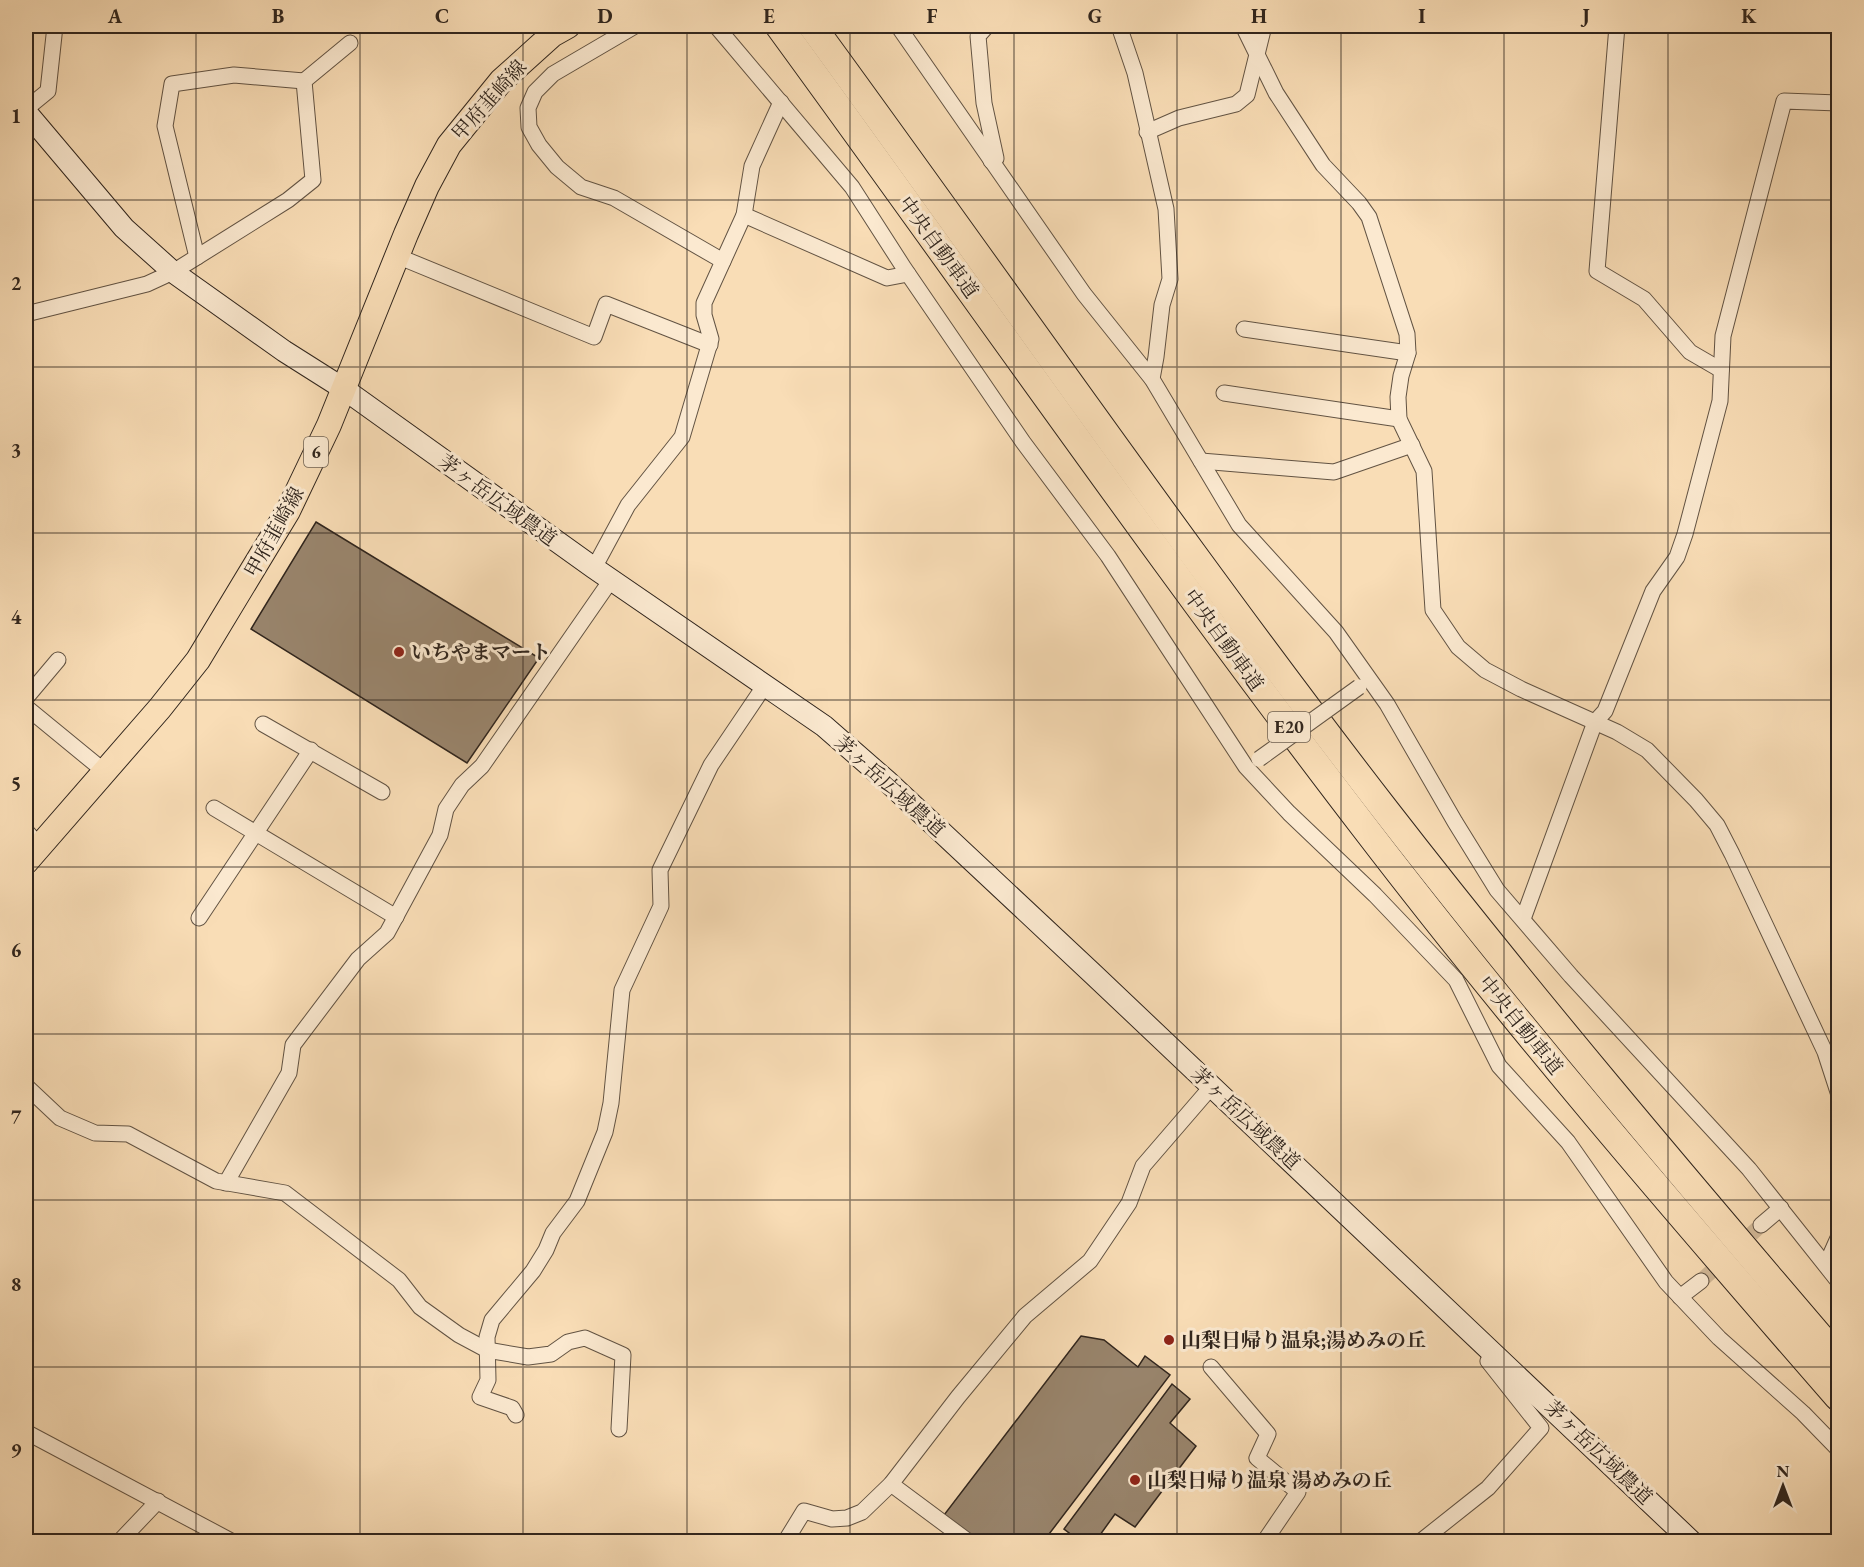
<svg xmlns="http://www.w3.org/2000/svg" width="1864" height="1567" viewBox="0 0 1864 1567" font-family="'EB Garamond','Noto Serif JP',serif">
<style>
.building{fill:#99856d;stroke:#30251d;stroke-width:1.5}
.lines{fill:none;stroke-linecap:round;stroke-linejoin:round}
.street-tunnel{stroke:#d1b897;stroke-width:15;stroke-dasharray:15 8;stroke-linecap:butt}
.street-casing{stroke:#625343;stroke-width:17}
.secondary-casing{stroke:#30251d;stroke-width:23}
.primary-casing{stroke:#30251d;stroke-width:26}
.highway-casing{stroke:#30251d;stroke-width:29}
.street{stroke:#fbe9d0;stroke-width:15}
.secondary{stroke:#fbe9d0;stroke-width:21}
.primary{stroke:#f9ddb6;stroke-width:24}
.highway{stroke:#f9ddb6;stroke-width:27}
.street-bridge-casing{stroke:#625343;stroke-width:17;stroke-linecap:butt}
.street-bridge{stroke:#fbe9d0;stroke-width:15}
.grid{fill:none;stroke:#30251d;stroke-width:1.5;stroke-opacity:0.55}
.poi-dot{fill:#8f2418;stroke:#fbe9d0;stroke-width:2}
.labels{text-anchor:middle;stroke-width:6;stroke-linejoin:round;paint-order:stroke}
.shield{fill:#fbe9d0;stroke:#6d6053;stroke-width:1.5}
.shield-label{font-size:18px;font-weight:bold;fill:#30251d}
.street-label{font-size:20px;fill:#30251d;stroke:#fbe9d0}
.poi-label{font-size:20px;font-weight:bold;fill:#30251d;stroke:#fbe9d0;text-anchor:start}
.neatline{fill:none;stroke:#30251d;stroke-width:2}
.grid-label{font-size:20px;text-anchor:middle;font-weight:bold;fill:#30251d}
</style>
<rect width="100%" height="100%" fill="#f9ddb6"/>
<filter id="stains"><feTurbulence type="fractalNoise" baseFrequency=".00333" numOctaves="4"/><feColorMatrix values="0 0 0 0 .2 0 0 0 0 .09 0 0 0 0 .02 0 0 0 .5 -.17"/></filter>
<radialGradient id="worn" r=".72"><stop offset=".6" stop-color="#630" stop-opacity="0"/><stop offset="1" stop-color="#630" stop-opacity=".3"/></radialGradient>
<g class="building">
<path d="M316,522L539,658L467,763L251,629Z"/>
<path d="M1081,1336L1104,1340L1138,1367L1145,1356L1170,1375L1043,1542H979L944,1515Z"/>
<path d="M1172,1384L1190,1399L1170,1423L1196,1446L1135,1527L1115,1514L1095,1542H1081L1064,1529Z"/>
</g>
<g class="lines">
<path class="street-tunnel" d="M1701,1281L1761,1225"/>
<defs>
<g id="street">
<path d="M635,26L553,74L535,92L528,108L529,127L539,145L557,167L581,187L614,198L723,261"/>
<path d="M716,26L852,187L904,268L1023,442L1108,556L1246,767L1289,813L1375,895L1456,980L1499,1066L1568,1142L1666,1282L1719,1338L1803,1413L1838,1449"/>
<path d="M898,26L1084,294L1152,379L1239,525L1336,632L1387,704L1455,822L1497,890L1571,976L1749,1169L1838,1281"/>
<path d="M987,26L978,36L984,103L996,158L991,161"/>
<path d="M1119,26L1135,73L1166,209L1170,279L1162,305L1156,357L1152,379"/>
<path d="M1243,26L1276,93L1323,165L1359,203L1369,217L1407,334L1408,353L1401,376L1398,397L1399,419L1424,471L1433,610L1458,647L1485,670L1521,689L1617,732L1647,750L1696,800L1717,825L1732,854L1825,1052L1838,1092"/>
<path d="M1617,26L1597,271L1644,299L1690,352L1721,370"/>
<path d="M26,109L48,91L55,26"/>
<path d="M1147,132L1179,118L1236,104L1247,95L1264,26"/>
<path d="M744,215L887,278L908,274"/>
<path d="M397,256L594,337L606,304L710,345"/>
<path d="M197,257L165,126L172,84L234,75L304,81"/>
<path d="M26,314L147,284L173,272L288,200L313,180L304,81L350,43"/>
<path d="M1244,329L1408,353"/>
<path d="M1224,393L1399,419"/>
<path d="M1201,461L1334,472L1412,445"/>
<path d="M594,568L628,505L682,437L711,339L704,315V303L744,215L752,166L781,102"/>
<path d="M26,698L58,660"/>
<path d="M26,707L104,771"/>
<path d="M263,724L382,792"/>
<path d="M214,808L396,917"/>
<path d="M26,831L39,845"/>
<path d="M199,918L311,750"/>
<path d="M1523,919L1595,722L1605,711L1653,591L1677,557L1685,534L1720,401L1723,336L1784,101L1838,103"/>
<path d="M26,1086L60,1118L95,1133L128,1134L216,1181L285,1193L399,1280L420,1307L459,1335L487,1350L528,1357L551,1354L568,1342L585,1338L623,1355L619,1429"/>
<path d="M226,1183L289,1073L293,1045L358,959L387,933L440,835L446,809L462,785L482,766L611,580"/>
<path d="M1761,1225L1781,1208"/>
<path d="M1826,1265L1838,1238"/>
<path d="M1680,1297L1701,1281"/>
<path d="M1211,1367L1268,1434L1257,1458L1298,1492L1264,1542"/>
<path d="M516,1415L512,1408L480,1397L488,1380L487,1337L492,1320L533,1271L546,1250L553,1233L577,1201L605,1132L611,1103L622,990L661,906L660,870L711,765L765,685"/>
<path d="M26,1432L233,1542"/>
<path d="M891,1484L969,1542"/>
<path d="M119,1542L158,1501"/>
<path d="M785,1542L804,1511L832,1519L847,1518L862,1512L891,1484L958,1397L1025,1316L1090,1261L1129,1203L1143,1166L1212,1086"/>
<path d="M1420,1542L1488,1488L1541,1428L1488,1361L1493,1351"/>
</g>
<path id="secondary" d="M26,112L124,228L173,272L284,351L344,389L594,568L824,726L887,781L1093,974L1692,1542"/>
<path id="primary" d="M26,862L160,708L198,660L288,511L329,425L406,234L427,186L449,145L501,81L552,35L568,26"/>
<g id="highway">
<path d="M779,26C974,293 1163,565 1365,828C1515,1024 1676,1211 1838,1397"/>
<path d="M812,26C1003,287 1187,554 1386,811C1531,998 1684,1178 1838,1358"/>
</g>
</defs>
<use href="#street" class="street-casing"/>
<use href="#secondary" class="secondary-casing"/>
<use href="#primary" class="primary-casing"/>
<use href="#highway" class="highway-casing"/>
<use href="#street" class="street"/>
<use href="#secondary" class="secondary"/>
<use href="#primary" class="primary"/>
<use href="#highway" class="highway"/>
<defs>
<path id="street-bridge" d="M1259,759L1359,687"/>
</defs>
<use href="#street-bridge" class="street-bridge-casing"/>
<use href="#street-bridge" class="street-bridge"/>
</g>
<path class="grid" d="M196,26V1542M360,26V1542M523,26V1542M687,26V1542M850,26V1542M1014,26V1542M1177,26V1542M1341,26V1542M1504,26V1542M1668,26V1542M26,200H1838M26,367H1838M26,533H1838M26,700H1838M26,867H1838M26,1034H1838M26,1200H1838M26,1367H1838"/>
<g class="poi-dot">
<circle cx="399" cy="652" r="6"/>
<circle cx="1169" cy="1340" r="6"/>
<circle cx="1135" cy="1480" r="6"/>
</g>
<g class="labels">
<g class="shield">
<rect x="304" y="437" width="24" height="30" rx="4.5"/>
<rect x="1268" y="712" width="42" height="30" rx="4.5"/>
</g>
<g class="shield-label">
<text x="316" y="458">6</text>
<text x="1289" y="733">E20</text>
</g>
<g class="street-label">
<text transform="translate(489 100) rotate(-48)" y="7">甲府韮崎線</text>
<text transform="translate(939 247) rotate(54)" y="7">中央自動車道</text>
<text transform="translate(498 500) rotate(36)" y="7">茅ヶ岳広域農道</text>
<text transform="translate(274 532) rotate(-61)" y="7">甲府韮崎線</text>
<text transform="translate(1224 640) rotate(54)" y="7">中央自動車道</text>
<text transform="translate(890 786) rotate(42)" y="7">茅ヶ岳広域農道</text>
<text transform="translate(1521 1025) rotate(51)" y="7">中央自動車道</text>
<text transform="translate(1246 1118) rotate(43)" y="7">茅ヶ岳広域農道</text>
<text transform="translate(1599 1452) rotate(44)" y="7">茅ヶ岳広域農道</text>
</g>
<g class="poi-label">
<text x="411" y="659">いちやまマート</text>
<text x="1181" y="1347">山梨日帰り温泉;湯めみの丘</text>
<text x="1147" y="1487">山梨日帰り温泉 湯めみの丘</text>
</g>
</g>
<rect width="1864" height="1567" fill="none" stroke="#f9ddb6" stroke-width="66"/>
<g transform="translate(1783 1486)" stroke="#fbe9d0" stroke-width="4.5" paint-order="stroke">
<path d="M0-4.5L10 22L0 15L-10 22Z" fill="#30251d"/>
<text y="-9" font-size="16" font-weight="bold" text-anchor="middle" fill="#30251d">N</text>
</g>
<rect x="33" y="33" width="1798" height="1501" class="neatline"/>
<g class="grid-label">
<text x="115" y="23">A</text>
<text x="278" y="23">B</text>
<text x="442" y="23">C</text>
<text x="605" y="23">D</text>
<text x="769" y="23">E</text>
<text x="932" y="23">F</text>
<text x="1095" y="23">G</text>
<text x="1259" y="23">H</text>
<text x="1422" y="23">I</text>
<text x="1586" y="23">J</text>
<text x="1749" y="23">K</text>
<text x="16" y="123">1</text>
<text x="16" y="290">2</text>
<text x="16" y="457">3</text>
<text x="16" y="624">4</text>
<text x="16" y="790">5</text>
<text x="16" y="957">6</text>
<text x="16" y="1124">7</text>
<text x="16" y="1291">8</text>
<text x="16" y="1457">9</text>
</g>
<rect width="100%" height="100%" filter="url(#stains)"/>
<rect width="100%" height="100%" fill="url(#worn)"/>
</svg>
